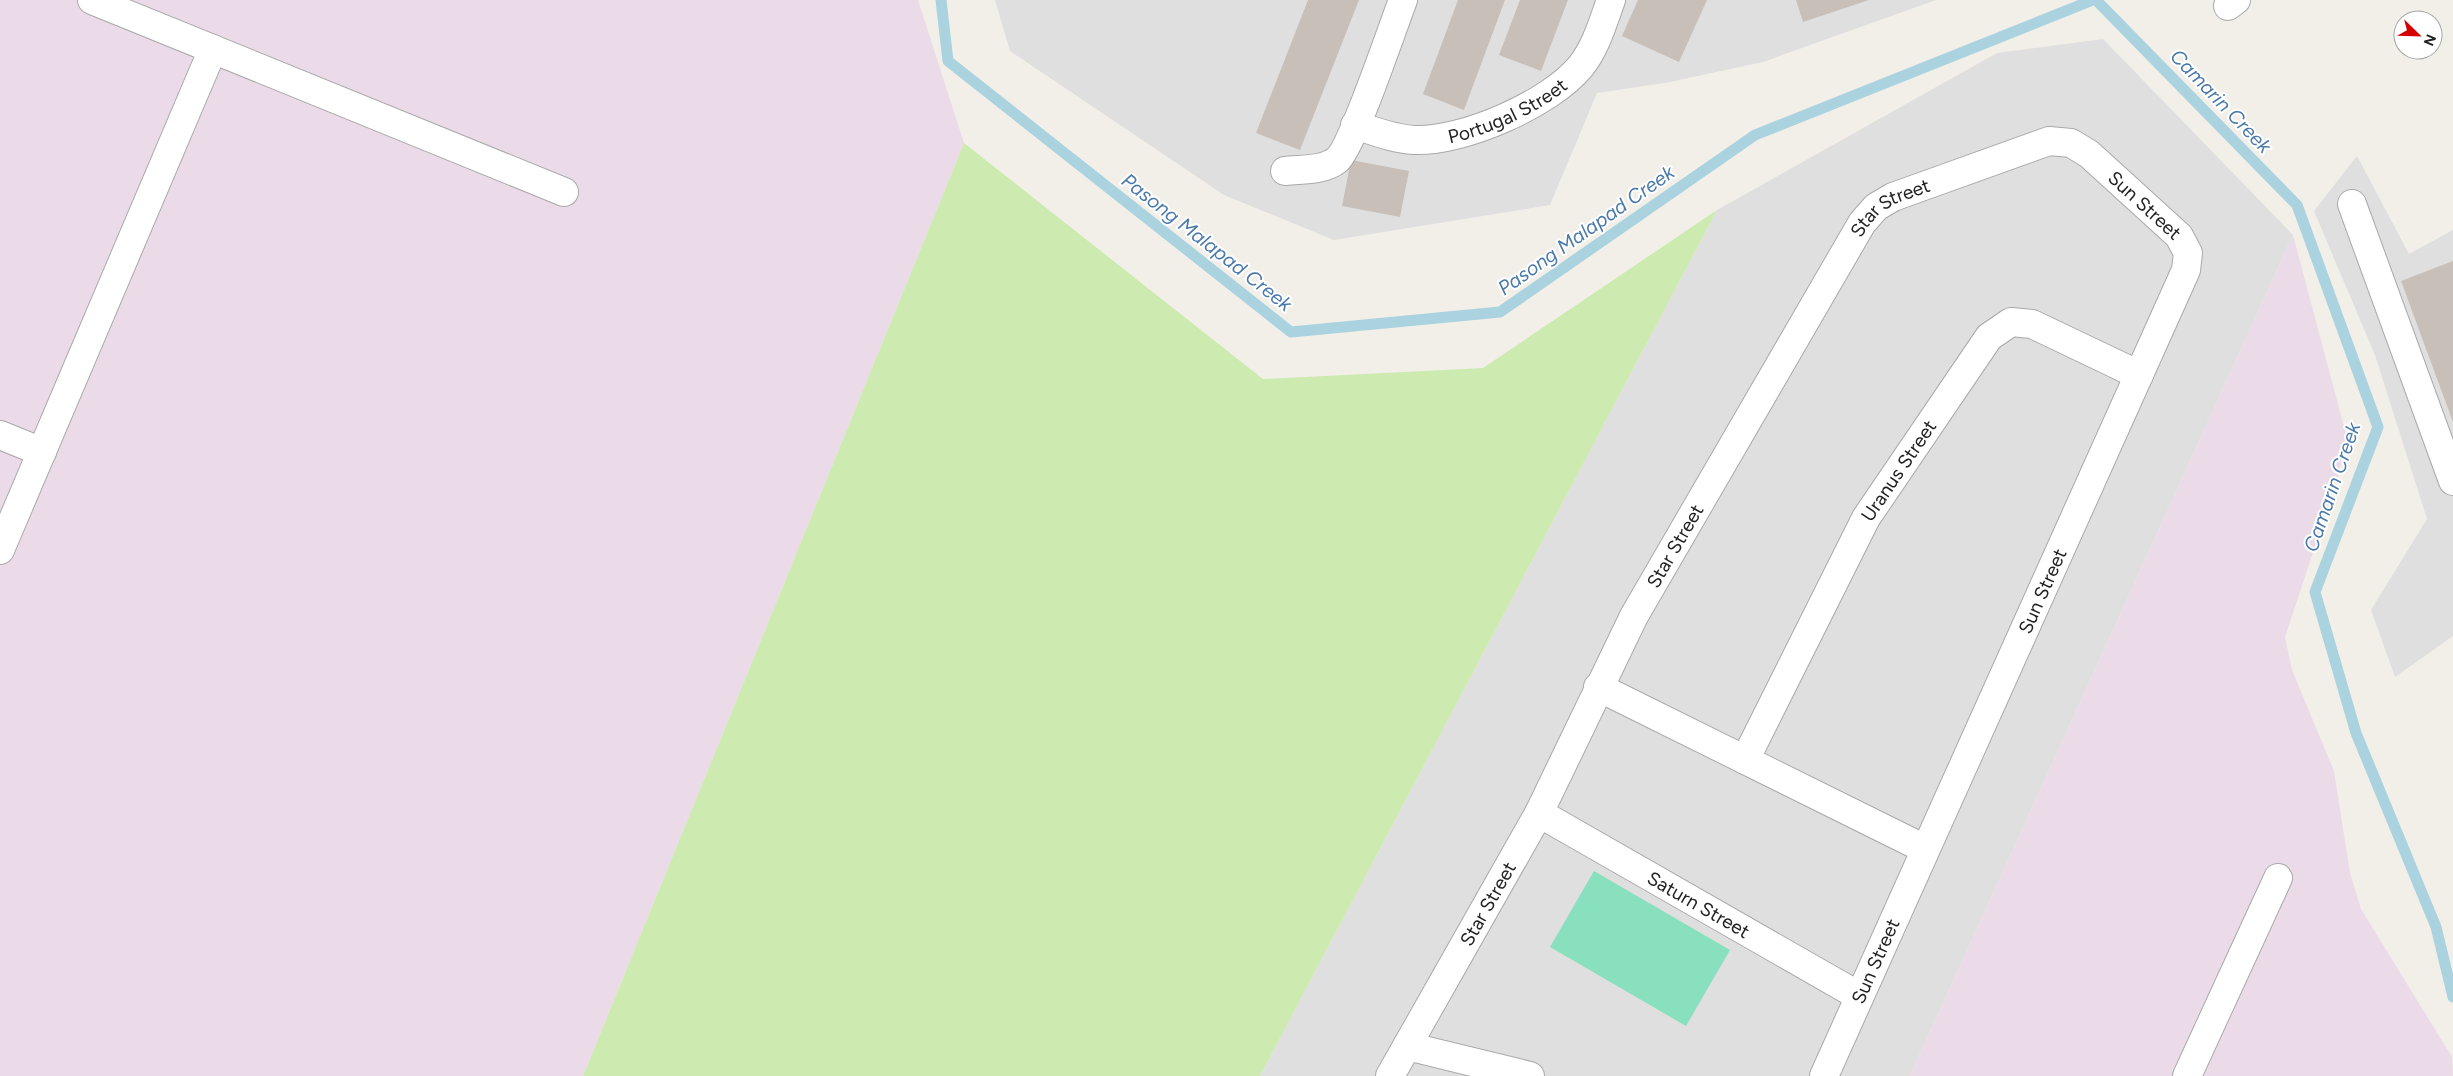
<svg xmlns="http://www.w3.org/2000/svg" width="2453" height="1076" viewBox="0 0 2453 1076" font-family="Figtree,sans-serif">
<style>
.residential{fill:#e0dfdf}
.industrial{fill:#ebdbe8}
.grass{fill:#cdebb0}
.pitch{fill:#88e0be}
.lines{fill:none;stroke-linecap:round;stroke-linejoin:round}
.stream{stroke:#aad3df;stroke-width:11}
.building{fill:#c7bfb8}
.minor-casing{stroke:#a9a9a9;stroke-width:30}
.minor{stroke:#fff;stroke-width:28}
.labels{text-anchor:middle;stroke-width:4;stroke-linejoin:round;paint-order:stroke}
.street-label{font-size:19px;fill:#222;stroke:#fff}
.water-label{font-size:20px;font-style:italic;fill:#4a7aab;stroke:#fff}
</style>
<rect width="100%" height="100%" fill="#f2efe9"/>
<g class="residential">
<path d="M995,0H1936L1763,62L1665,83L1597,93L1550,205L1334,240L1224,195L1010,51Z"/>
<path d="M2103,39L2293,235L1910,1076H1260L1717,210L1997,53Z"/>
<path d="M2357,156L2409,254L2453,230V636L2395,677L2371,610L2427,519L2375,355L2314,211Z"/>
</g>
<g class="industrial">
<path d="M0,0H918L964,143L583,1076H0Z"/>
<path d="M2293,235L2347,438L2337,480L2285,637L2292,670L2334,771L2350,873L2361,909L2452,1057L2453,1076H1910Z"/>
</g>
<path class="grass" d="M964,143L1263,379L1483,368L1717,210L1260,1076H583Z"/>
<path class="pitch" d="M1594,871L1730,950L1686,1026L1550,947Z"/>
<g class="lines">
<g class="stream">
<path d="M941,0L948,61L1291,332L1500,312L1755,135L2093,0"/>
<path d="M2096,0L2297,205L2378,427L2315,592L2356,733L2436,927L2453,997"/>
</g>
</g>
<g class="building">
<path d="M1308,0H1359L1300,150L1256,133Z"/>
<path d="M1458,0H1505L1464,110L1423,94Z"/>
<path d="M1520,0H1568L1541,71L1499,55Z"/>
<path d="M1638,0H1707L1679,62L1622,36Z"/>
<path d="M1796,0H1869L1803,22Z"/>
<path d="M1351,160L1409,171L1400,217L1342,206Z"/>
<path d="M2453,261V422L2401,281Z"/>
</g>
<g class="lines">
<defs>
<g id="minor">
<path d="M92,0L564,192"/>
<path d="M2228,6L2236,0"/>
<path id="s1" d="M1355,125C1374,131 1394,139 1414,140C1463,142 1550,104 1581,66C1596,47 1603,22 1611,0"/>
<path d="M1285,171C1302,169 1323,171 1337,160C1352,148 1393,26 1403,0"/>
<path d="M2352,204L2453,481"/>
<path d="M0,435L42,452"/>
<path d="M0,550L213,49"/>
<path d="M1598,687L1925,849"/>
<path id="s2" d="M1745,760L1866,518L1989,337L2011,322L2032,324L2139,375"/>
<path id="s3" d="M1539,813L1859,996"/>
<path d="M1407,1046L1530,1076"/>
<path id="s4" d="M1390,1076L1539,813L1634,616L1862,223L1876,207L1893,197L2049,141L2071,143L2089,154L2179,236L2188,253L2186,270L1824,1076"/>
<path d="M2187,1076L2278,878"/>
</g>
</defs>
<use href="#minor" class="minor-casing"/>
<use href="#minor" class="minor"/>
</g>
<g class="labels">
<g class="street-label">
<text dy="7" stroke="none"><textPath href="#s1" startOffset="160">Portugal Street</textPath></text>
<text dy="7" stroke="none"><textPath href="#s4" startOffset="1301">Sun Street</textPath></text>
<text dy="7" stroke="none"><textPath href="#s4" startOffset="1008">Star Street</textPath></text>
<text dy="7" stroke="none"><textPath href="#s2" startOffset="328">Uranus Street</textPath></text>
<text dy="7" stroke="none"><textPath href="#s4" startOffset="602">Star Street</textPath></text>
<text transform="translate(2042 591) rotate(-66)" y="7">Sun Street</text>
<text dy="7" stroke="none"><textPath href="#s4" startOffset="198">Star Street</textPath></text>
<text dy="7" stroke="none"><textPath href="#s3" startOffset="184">Saturn Street</textPath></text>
<text transform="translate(1875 961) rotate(-66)" y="7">Sun Street</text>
</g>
<g class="water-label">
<text transform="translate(2221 101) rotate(46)" y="7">Camarin Creek</text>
<text transform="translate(1586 230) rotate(-35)" y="7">Pasong Malapad Creek</text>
<text transform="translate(1207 242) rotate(38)" y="7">Pasong Malapad Creek</text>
<text transform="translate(2332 487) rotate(-71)" y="7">Camarin Creek</text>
</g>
</g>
<g transform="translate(2418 35) rotate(113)"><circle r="24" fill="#ffffff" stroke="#a7a7a7"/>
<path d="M0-4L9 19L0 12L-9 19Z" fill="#d40000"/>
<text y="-8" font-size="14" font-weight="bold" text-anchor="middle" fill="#222222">N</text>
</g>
</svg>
